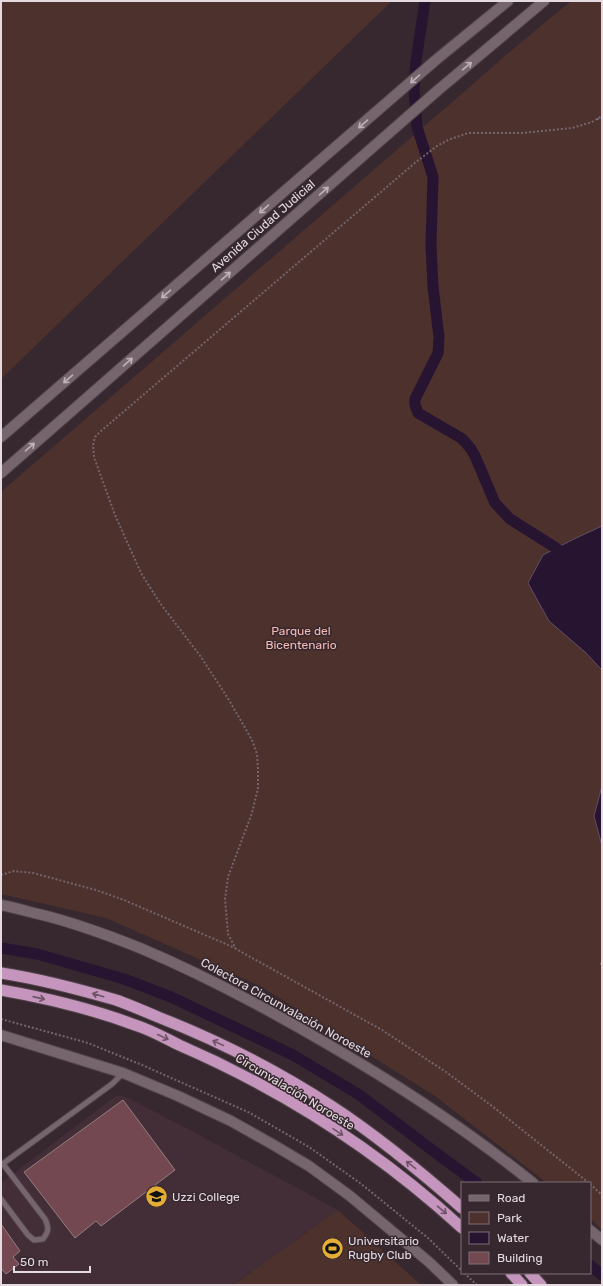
<svg xmlns="http://www.w3.org/2000/svg" width="603" height="1286" viewBox="0 0 603 1286" font-family="Rubik,sans-serif">
<style>
.built{fill:#432e38}
.green{fill:#4d312d}
.water{fill:#271431;stroke:#604f65}
.lines{fill:none;stroke-linecap:round;stroke-linejoin:round}
.canal{stroke:#271431;stroke-width:11}
.building{fill:#734850;stroke:#927e80}
.service-casing{stroke:#51454b;stroke-width:7}
.tertiary-casing{stroke:#51454b;stroke-width:12}
.trunk-casing{stroke:#51454b;stroke-width:13}
.path{stroke:#72656b;stroke-width:2;stroke-dasharray:2 2;stroke-linecap:butt}
.service{stroke:#76656d;stroke-width:5}
.tertiary{stroke:#76656d;stroke-width:10}
.trunk{stroke:#c595bd;stroke-width:11}
.oneway{stroke:#beb1b7}
.oneway2{stroke:#6f5467}
.labels{text-anchor:middle;stroke-width:3;stroke-linejoin:round;paint-order:stroke}
.street-label{font-size:12px;fill:#e4dadf;stroke:#36282e}
.park-label{font-size:12px;fill:#f6bab2;stroke:#36282e}
.poi-label{font-size:12px;fill:#e4dadf;stroke:#36282e;text-anchor:start}
</style>
<rect width="100%" height="100%" fill="#36282e"/>
<path class="built" d="M117,1095L126,1097L188,1129L338,1210L233,1285H1V1183Z"/>
<g class="green">
<path d="M1,1H392L1,379Z"/>
<path d="M571,1H602V1230L590,1218V1183H547L435,1096L260,986L106,918L1,894V492L465,91L507,54Z"/>
<path d="M338,1210L421,1285H233Z"/>
</g>
<g class="water">
<path d="M602,526V670L585,652L549,621L528,583L543,555L574,539Z"/>
<path d="M602,786V846L594,816Z"/>
</g>
<g class="lines">
<g class="canal">
<path d="M425,1L416,61L414,90L417,127L433,177L431,245L433,287L439,337L438,353L415,399V405L418,413L461,438L466,443L471,449L475,456L495,503L510,519L556,548L567,557"/>
<path d="M1,948L37,954L124,979L171,997L293,1055L358,1094L444,1159L477,1183"/>
<path d="M590,1265L602,1275"/>
</g>
</g>
<g class="building">
<path d="M123,1100L175,1170L101,1226L96,1221L75,1238L24,1172Z"/>
<path d="M1,1224L20,1251L13,1257L19,1264L6,1274L1,1268Z"/>
</g>
<g class="lines">
<defs>
<g id="service">
<path d="M1,1165L112,1084L123,1073"/>
<path d="M1,1199L28,1235L34,1240L43,1239C49,1231 49,1228 45,1219L3,1164"/>
</g>
<g id="tertiary">
<path d="M1,437L437,59L508,1"/>
<path d="M1,473L437,91L544,1"/>
<path d="M1,905C12,907 23,910 34,913C70,921 105,934 140,948C204,975 264,1007 324,1042C397,1084 467,1130 533,1183"/>
<path d="M1,1035L123,1073L178,1096L231,1121L272,1144L309,1166L350,1196L429,1262L453,1285"/>
<path d="M590,1230L602,1240"/>
</g>
<g id="trunk">
<path d="M1,973C40,979 78,989 116,1000C130,1005 144,1011 158,1017C219,1041 278,1071 333,1107C379,1137 421,1172 462,1208"/>
<path d="M1,990C47,998 92,1009 135,1025C151,1030 165,1038 179,1045C283,1090 379,1152 462,1228"/>
<path d="M511,1273L522,1285"/>
<path d="M530,1273L541,1285"/>
</g>
</defs>
<use href="#service" class="service-casing"/>
<use href="#tertiary" class="tertiary-casing"/>
<use href="#trunk" class="trunk-casing"/>
<g class="path">
<path d="M597,119H602"/>
<path d="M1,875L14,871L33,873L96,890L124,900L235,948"/>
<path d="M600,964L602,963"/>
<path d="M1,1019L88,1043L142,1065L248,1112L309,1147L360,1183L428,1238L462,1271"/>
<path d="M589,1183L492,1106L446,1072L382,1030L236,949L228,934L225,899L228,877L252,813L258,788V770L257,754L252,740L229,700L201,657L160,603L141,573L115,515L94,457L93,445L95,437L101,431L416,162L437,146L448,140L468,133H522L572,128L592,122L602,116"/>
<path d="M590,1184L602,1195"/>
<path d="M464,1273L477,1285"/>
</g>
<use href="#service" class="service"/>
<use href="#tertiary" class="tertiary"/>
<use href="#trunk" class="trunk"/>
</g>
<defs><path id="oneway-shaft" d="M-6 0H5M1.5-3L5.5 0L1.5 3" fill="none" stroke-width="1.6" stroke-linecap="round" stroke-linejoin="round"/></defs>
<g class="oneway">
<use href="#oneway-shaft" transform="translate(467 66) rotate(-40)"/>
<use href="#oneway-shaft" transform="translate(415 79) rotate(139)"/>
<use href="#oneway-shaft" transform="translate(363 124) rotate(139)"/>
<use href="#oneway-shaft" transform="translate(324 191) rotate(-41)"/>
<use href="#oneway-shaft" transform="translate(264 209) rotate(139)"/>
<use href="#oneway-shaft" transform="translate(226 276) rotate(-41)"/>
<use href="#oneway-shaft" transform="translate(166 294) rotate(139)"/>
<use href="#oneway-shaft" transform="translate(128 362) rotate(-41)"/>
<use href="#oneway-shaft" transform="translate(68 379) rotate(139)"/>
<use href="#oneway-shaft" transform="translate(30 447) rotate(-41)"/>
</g>
<g class="oneway2">
<use href="#oneway-shaft" transform="translate(98 995) rotate(-164)"/>
<use href="#oneway-shaft" transform="translate(39 998) rotate(13)"/>
<use href="#oneway-shaft" transform="translate(163 1037) rotate(25)"/>
<use href="#oneway-shaft" transform="translate(218 1043) rotate(-155)"/>
<use href="#oneway-shaft" transform="translate(338 1132) rotate(34)"/>
<use href="#oneway-shaft" transform="translate(411 1165) rotate(-142)"/>
<use href="#oneway-shaft" transform="translate(442 1210) rotate(40)"/>
</g>
<defs>
<symbol id="school-disc" viewBox="-11 -11 22 22"><circle r="9.5" fill="#e4ad35" stroke="#36282e"/><path d="M0-5L7-2L0 1L-7-2ZM-4 1L0 2.5L4 1V4Q0 6-4 4Z" fill="#111"/></symbol>
<symbol id="stadium-disc" viewBox="-11 -11 22 22"><circle r="9.5" fill="#e4ad35" stroke="#36282e"/><path d="M0-5a6.5 5 0 1 0 0 10a6.5 5 0 1 0 0-10ZM-3.5-1.8h7v3.6h-7Z" fill="#111"/></symbol>
</defs>
<g fill-rule="evenodd">
<use href="#school-disc" x="144" y="1184" width="25" height="25"/>
<use href="#stadium-disc" x="320" y="1236" width="25" height="25"/>
</g>
<g class="labels">
<g class="street-label">
<text transform="translate(263 226) rotate(-41)" y="4">Avenida Ciudad Judicial</text>
<text transform="translate(286 1008) rotate(29)" y="4">Colectora Circunvalación Noroeste</text>
<text transform="translate(295 1092) rotate(31)" y="4">Circunvalación Noroeste</text>
</g>
<g class="park-label">
<text x="301" y="635">Parque del<tspan x="301" dy="14">Bicentenario</tspan></text>
</g>
<g class="poi-label">
<text x="172" y="1201">Uzzi College</text>
<text x="348" y="1245">Universitario<tspan x="348" dy="14">Rugby Club</tspan></text>
</g>
</g>
<rect width="603" height="1286" fill="none" stroke="#e4dadf" stroke-width="4"/>
<rect x="461" y="1182" width="130" height="92" fill="#36282e" stroke="#7c6f75"/>
<rect x="469" y="1195" width="20" height="6" fill="#76656d" stroke="#7c6f75"/>
<text x="497" y="1202" font-size="12" fill="#e4dadf">Road</text>
<rect x="469" y="1212" width="20" height="12" fill="#4d312d" stroke="#7c6f75"/>
<text x="497" y="1222" font-size="12" fill="#e4dadf">Park</text>
<rect x="469" y="1232" width="20" height="12" fill="#271431" stroke="#7c6f75"/>
<text x="497" y="1242" font-size="12" fill="#e4dadf">Water</text>
<rect x="469" y="1252" width="20" height="12" fill="#734850" stroke="#7c6f75"/>
<text x="497" y="1262" font-size="12" fill="#e4dadf">Building</text>
<path d="M14 1266v6h76v-6" fill="none" stroke="#e4dadf" stroke-width="2"/>
<text x="20" y="1266" font-size="12" fill="#e4dadf" stroke="#36282e" stroke-width="3" paint-order="stroke">50 m</text>
</svg>
